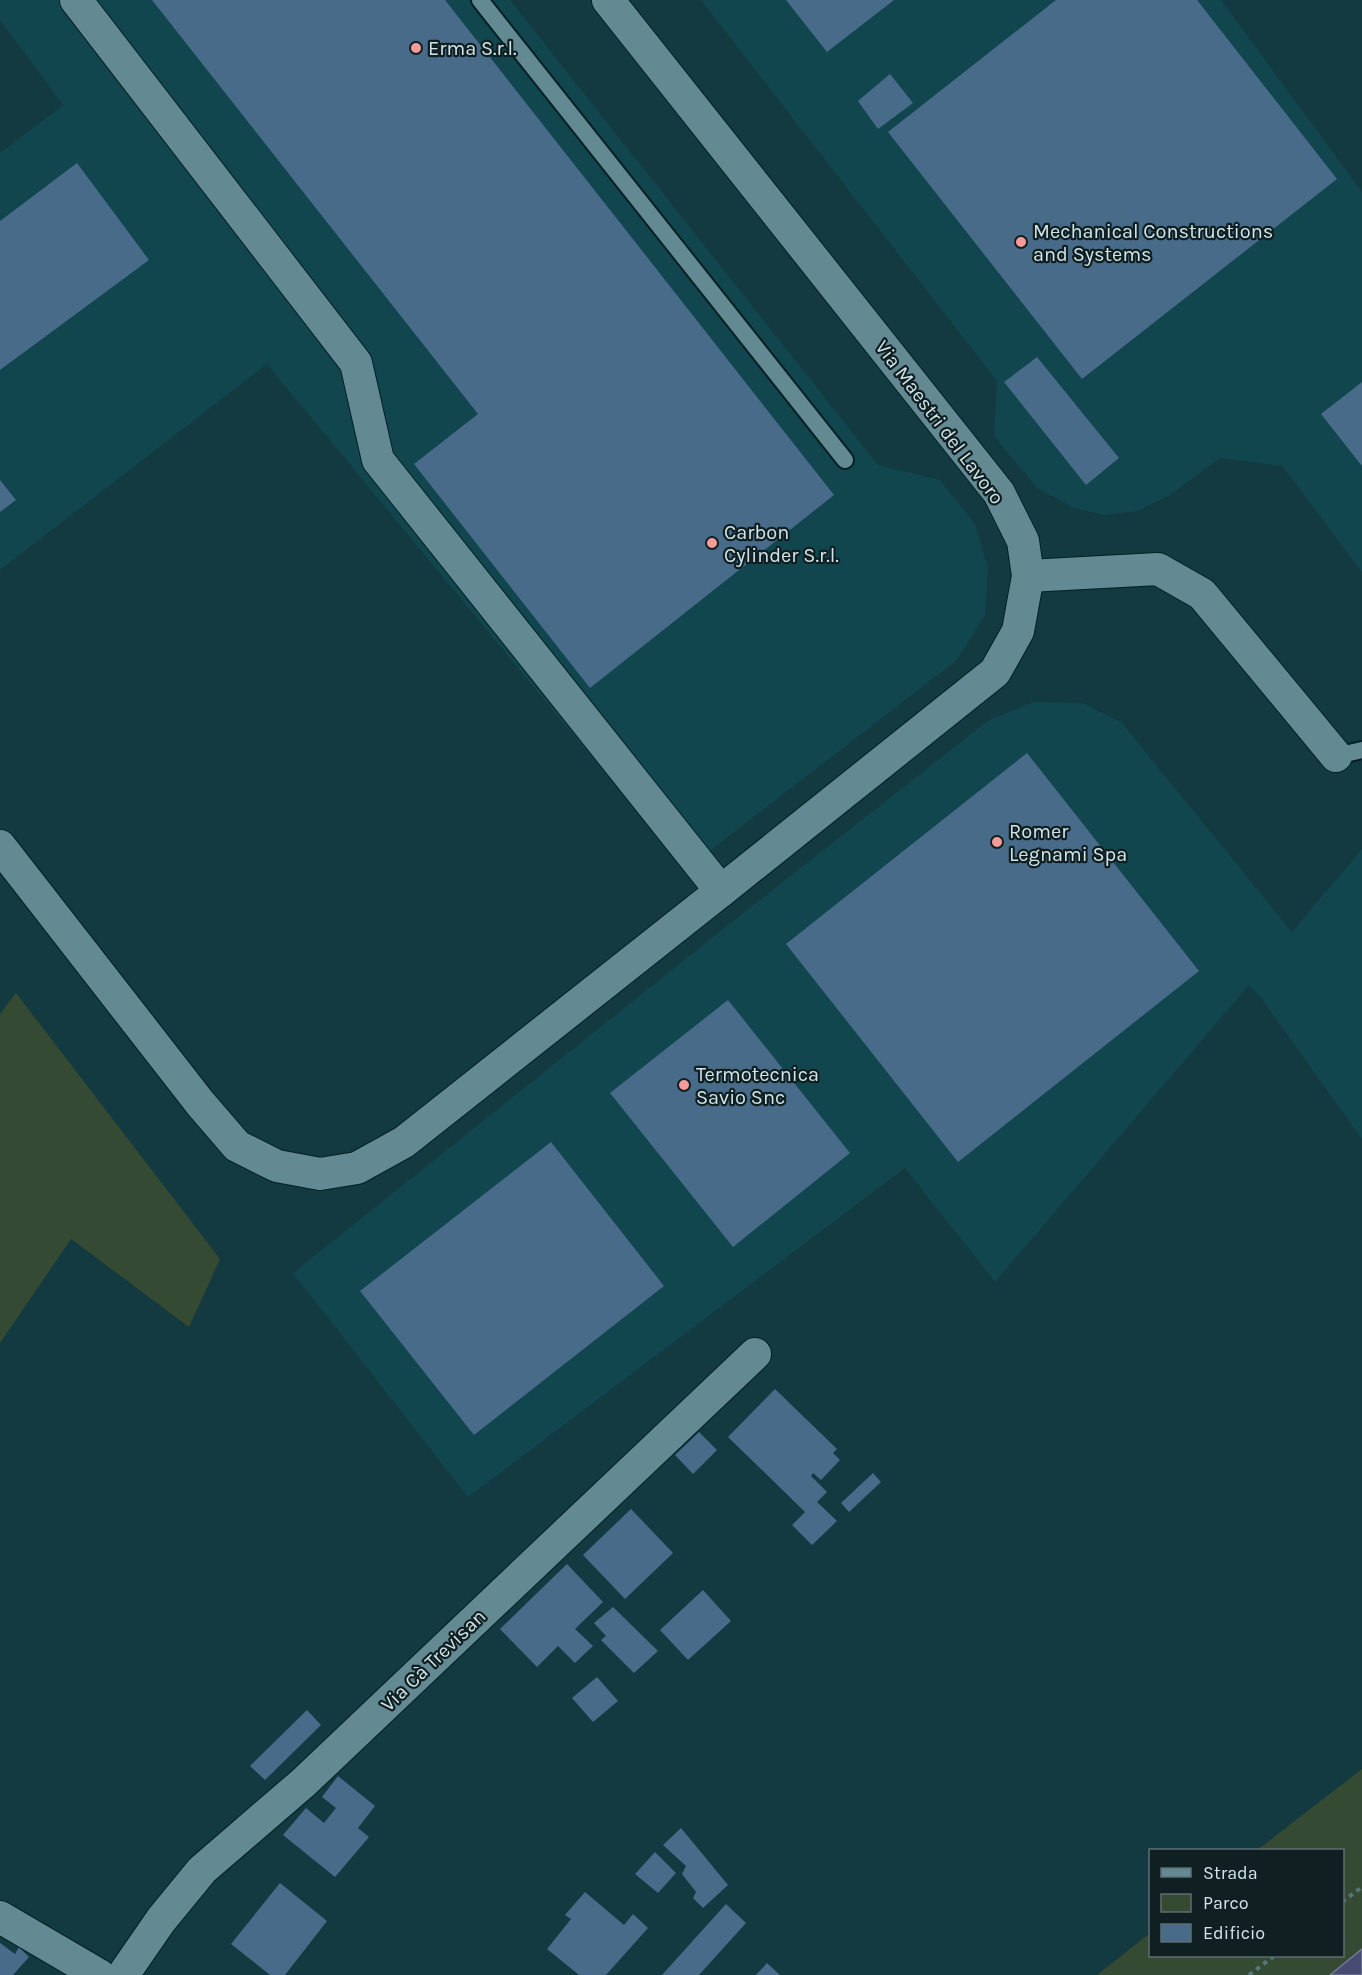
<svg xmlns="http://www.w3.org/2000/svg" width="1362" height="1975" viewBox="0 0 1362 1975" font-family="Karla,sans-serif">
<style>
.built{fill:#12464f}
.green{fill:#344a32}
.water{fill:#474a71;stroke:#707895;stroke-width:1.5}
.building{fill:#486b89}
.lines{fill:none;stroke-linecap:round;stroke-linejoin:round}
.service-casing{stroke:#032025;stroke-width:20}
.minor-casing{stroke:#032025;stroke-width:34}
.path{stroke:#55757b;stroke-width:4;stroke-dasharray:4.5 4.5;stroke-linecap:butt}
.service{stroke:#638a92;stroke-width:16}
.minor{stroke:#638a92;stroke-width:32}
.poi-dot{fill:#f59b98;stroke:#0f1f22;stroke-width:2}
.labels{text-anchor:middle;stroke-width:4.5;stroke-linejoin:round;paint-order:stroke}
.poi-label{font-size:20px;fill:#d1e5e9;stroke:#0f1f22;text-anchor:start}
.street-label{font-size:20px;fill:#d1e5e9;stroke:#0f1f22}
</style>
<rect width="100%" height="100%" fill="#133a41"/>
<g class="built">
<path d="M0,0H510L878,465L940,480L975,524L988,568L985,615L957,660L685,870L267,364L0,570V153L63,105L0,20Z"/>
<path d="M701,0H1221L1362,192V572L1282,466L1220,458L1170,495L1137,511L1104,515L1074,508L1037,488L994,436L997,381Z"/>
<path d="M1034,702L1082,703L1121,722L1292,932L1362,849V1139L1261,998L1249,985L995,1282L905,1168L468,1497L293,1273L709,940L989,720Z"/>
</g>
<g class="green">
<path d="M16,993L220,1259L189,1327L71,1239L0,1343V1014Z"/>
<path d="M1362,1769V1949L1330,1975H1097L1150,1933V1956H1342V1850H1257Z"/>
</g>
<path class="water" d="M1362,1949V1975H1330Z"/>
<g class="building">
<path d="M152,0H445L834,495L590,688L414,464L478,414Z"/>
<path d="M786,0H894L827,52Z"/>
<path d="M1056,0H1197L1337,179L1082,379L888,132Z"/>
<path d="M890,74L913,103L878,129L858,101Z"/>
<path d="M77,163L149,260L0,370V221Z"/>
<path d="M1037,357L1119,458L1086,485L1004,382Z"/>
<path d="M1362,382V466L1321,414Z"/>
<path d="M0,480L16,500L0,512Z"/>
<path d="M1027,753L1199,971L958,1162L786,944Z"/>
<path d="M728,1000L850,1153L733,1247L610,1093Z"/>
<path d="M551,1142L664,1286L474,1435L360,1291Z"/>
<path d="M775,1389L837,1449L833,1453L840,1460L821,1480L813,1473L811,1476L827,1492L817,1502L837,1521L812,1545L792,1525L805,1512L728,1437Z"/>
<path d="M699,1432L717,1450L693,1474L675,1455Z"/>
<path d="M873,1473L881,1482L849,1512L841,1503Z"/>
<path d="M631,1509L673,1553L625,1599L583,1555Z"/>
<path d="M567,1564L603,1602L575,1629L593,1646L575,1663L558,1646L537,1667L500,1629Z"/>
<path d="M703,1590L731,1621L688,1660L660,1630Z"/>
<path d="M613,1607L658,1651L634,1673L601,1640L606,1636L594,1623Z"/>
<path d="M597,1677L618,1701L593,1722L572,1698Z"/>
<path d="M307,1710L321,1725L265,1780L250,1766Z"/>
<path d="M338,1776L375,1806L358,1828L369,1837L335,1877L283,1835L306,1808L324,1823L336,1808L322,1797Z"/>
<path d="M681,1828L728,1885L703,1908L693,1898L696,1892L682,1874L686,1866L663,1845Z"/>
<path d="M655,1852L676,1873L658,1893L635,1874Z"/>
<path d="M280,1883L327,1921L285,1975H270L231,1944Z"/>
<path d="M585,1892L624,1925L633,1914L648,1928L606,1975H579L547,1949L571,1919L565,1915Z"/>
<path d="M726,1904L746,1923L699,1975H662Z"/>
<path d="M0,1943L15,1954L19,1947L29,1957L13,1975H0Z"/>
<path d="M767,1963L780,1975H756Z"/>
</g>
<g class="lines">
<defs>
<g id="service">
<path d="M480,0L845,460"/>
<path d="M1336,756L1362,750"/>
</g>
<g id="minor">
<path d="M76,0L356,363L378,460L721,891L995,672L1018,631L1028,576L1023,541L999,493L608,0"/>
<path d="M1028,576L1158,569L1202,594L1336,756"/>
<path d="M0,846L200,1103L237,1146L277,1166L320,1174L357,1168L404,1142L721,891"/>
<path d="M0,1917L99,1975"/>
<path d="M123,1975L161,1920L202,1870L303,1783L755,1354"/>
</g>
</defs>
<use href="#service" class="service-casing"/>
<use href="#minor" class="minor-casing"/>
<g class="path">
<path d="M1342,1902L1362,1887"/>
<path d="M1249,1975L1274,1956"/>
</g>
<use href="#service" class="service"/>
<use href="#minor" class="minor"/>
</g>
<g class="poi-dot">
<circle cx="416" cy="48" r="6"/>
<circle cx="1021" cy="242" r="6"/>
<circle cx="712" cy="543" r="6"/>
<circle cx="997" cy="842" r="6"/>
<circle cx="684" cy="1085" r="6"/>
</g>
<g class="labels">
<g class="poi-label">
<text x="428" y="55">Erma S.r.l.</text>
<text x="1033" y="238">Mechanical Constructions<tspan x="1033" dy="23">and Systems</tspan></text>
<text x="724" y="539">Carbon<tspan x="724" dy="23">Cylinder S.r.l.</tspan></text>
<text x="1009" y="838">Romer<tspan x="1009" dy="23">Legnami Spa</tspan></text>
<text x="696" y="1081">Termotecnica<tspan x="696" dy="23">Savio Snc</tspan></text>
</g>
<g class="street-label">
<text transform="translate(940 422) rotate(53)" y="7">Via Maestri del Lavoro</text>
<text transform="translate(433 1660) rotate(-44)" y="7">Via Cà Trevisan</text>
</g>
</g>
<rect x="1149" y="1849" width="195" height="108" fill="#0f1f22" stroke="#5d6e72" stroke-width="1.5"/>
<rect x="1161" y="1868" width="30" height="9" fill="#638a92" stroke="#5d6e72" stroke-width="1.5"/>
<text x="1203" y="1879" font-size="18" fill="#d1e5e9">Strada</text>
<rect x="1161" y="1894" width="30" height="18" fill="#344a32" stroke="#5d6e72" stroke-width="1.5"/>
<text x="1203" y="1909" font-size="18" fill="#d1e5e9">Parco</text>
<rect x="1161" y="1924" width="30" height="18" fill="#486b89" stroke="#5d6e72" stroke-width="1.5"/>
<text x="1203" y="1939" font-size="18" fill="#d1e5e9">Edificio</text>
</svg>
